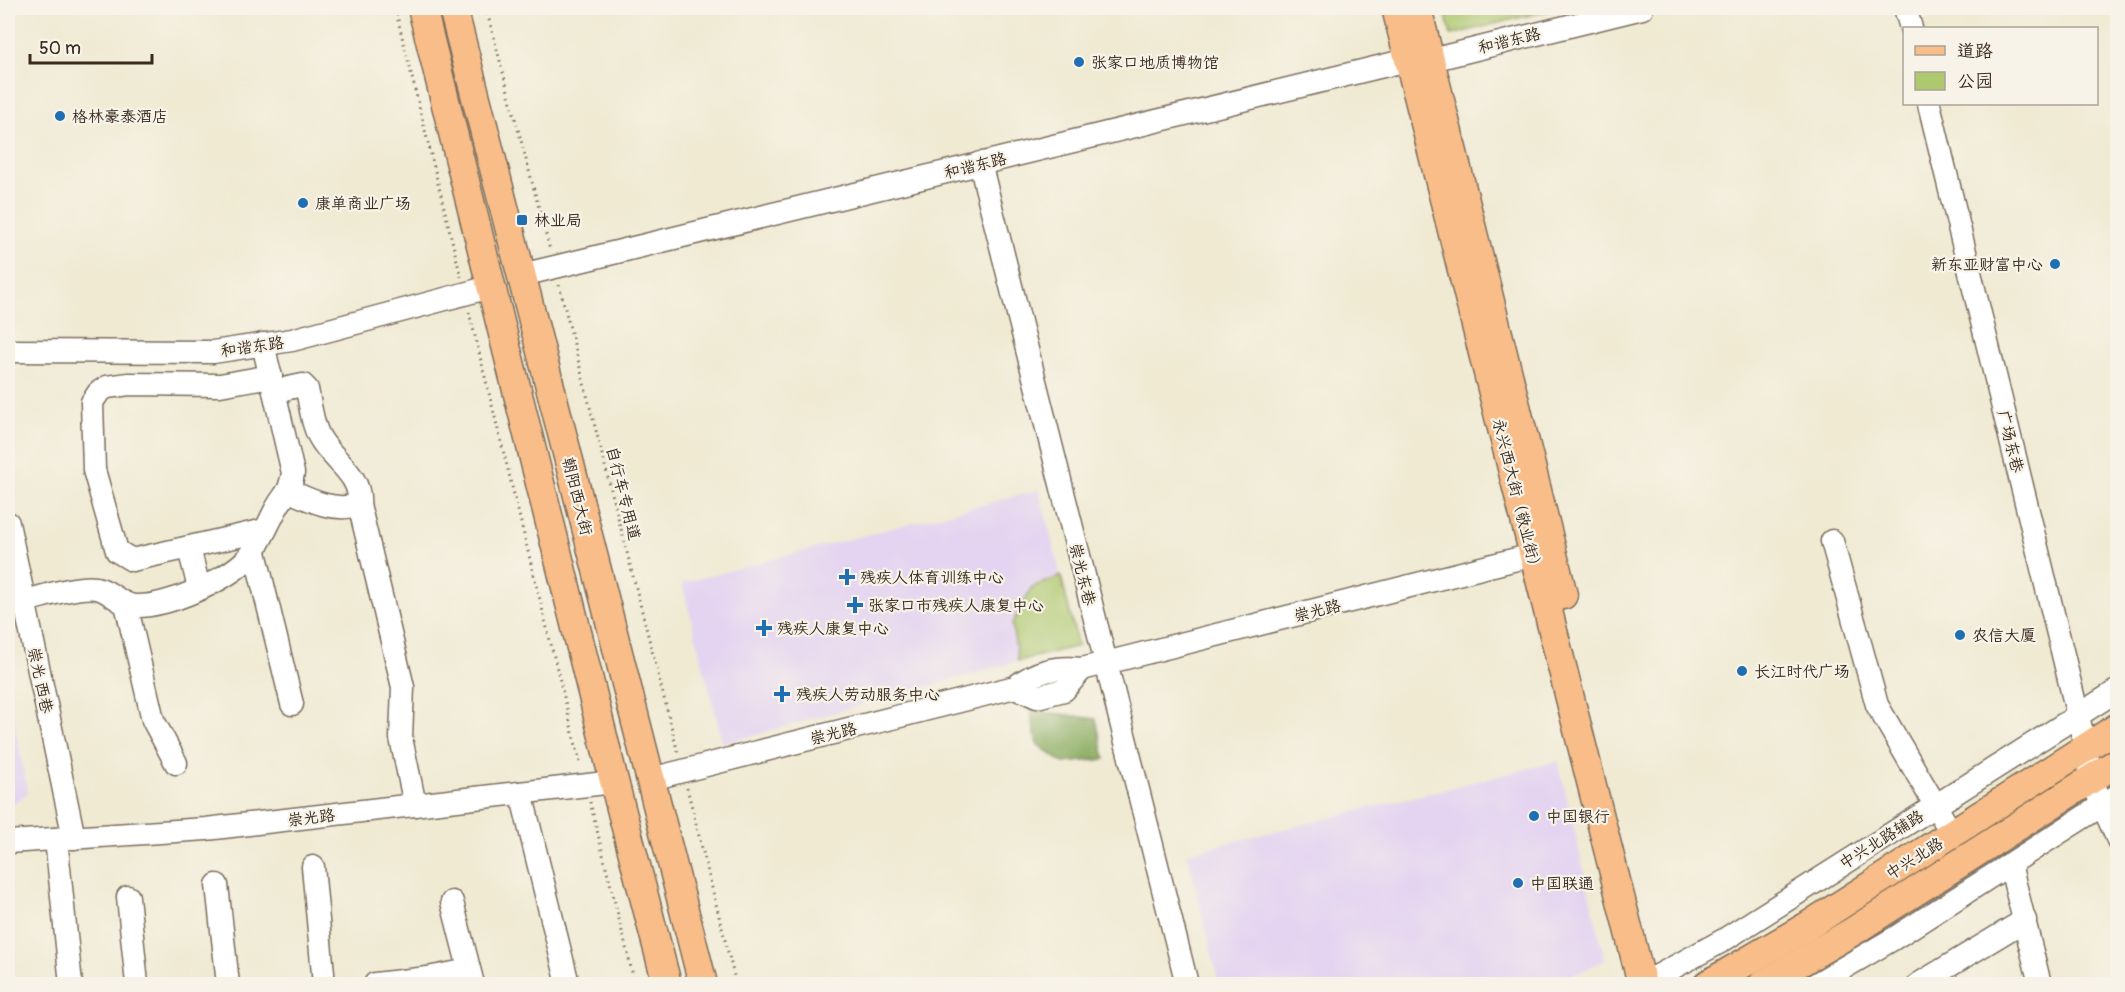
<svg xmlns="http://www.w3.org/2000/svg" width="2125" height="992" viewBox="0 0 2125 992" font-family="Pangolin,'LXGW WenKai TC',sans-serif">
<style>
.built{fill:#e4d3f1}
.green{fill:#adc86e;stroke:#747946;stroke-width:1.5}
.forest{fill:#8aac61;stroke:#626b40;stroke-width:1.5}
.lines{fill:none;stroke-linecap:round;stroke-linejoin:round}
.minor-casing{stroke:#7a6d5d;stroke-width:25}
.major-casing{stroke:#7a6d5d;stroke-width:31}
.path{stroke:#7a6d5d;stroke-width:3;stroke-dasharray:1.5 4.5;stroke-linecap:butt}
.minor{stroke:#fff;stroke-width:22}
.major{stroke:#f8bd88;stroke-width:28}
.poi-dot{fill:#1f6fb2;stroke:#f7f3e8;stroke-width:2}
.labels{text-anchor:middle;stroke-width:4.5;stroke-linejoin:round;paint-order:stroke}
.street-label{font-size:16px;fill:#3b2a1e;stroke:#f7f3e8}
.poi-label{font-size:16px;fill:#3b2a1e;stroke:#f7f3e8;text-anchor:start}
</style>
<rect width="100%" height="100%" fill="#f7f3e8"/>
<filter id="ink" filterUnits="userSpaceOnUse"><feTurbulence type="fractalNoise" baseFrequency=".0167" numOctaves="2"/><feDisplacementMap in="SourceGraphic" scale="12" xChannelSelector="R" yChannelSelector="G"/><feConvolveMatrix kernelMatrix="1 2 1 2 8 2 1 2 1" color-interpolation-filters="sRGB"/></filter>
<filter id="wash" filterUnits="userSpaceOnUse"><feTurbulence type="fractalNoise" baseFrequency=".008" numOctaves="4" result="noise"/><feDisplacementMap in="SourceGraphic" scale="24" xChannelSelector="R" yChannelSelector="G"/><feGaussianBlur stdDeviation="1.35" result="paint"/><feColorMatrix in="noise" values="0 0 0 0 0 0 0 0 0 0 0 0 0 0 0 0 0 1.4 0 .05"/><feComposite in="paint" operator="in"/></filter>
<g filter="url(#wash)">
<rect width="100%" height="100%" fill="#f0ead3"/>
<g class="built">
<path d="M1039,490L1061,576L1032,587L1012,624L1018,661L723,744L682,583Z"/>
<path d="M8,690L28,793L8,808Z"/>
<path d="M1558,761L1605,960L1554,984H1219L1187,853Z"/>
</g>
<g class="green">
<path d="M1444,8H1558L1451,35Z"/>
<path d="M1061,576L1078,646L1018,661L1012,624L1032,587Z"/>
</g>
<path class="forest" d="M1030,710L1096,719L1105,759L1063,763L1037,744Z"/>
</g>
<g filter="url(#ink)">
<g class="lines">
<defs>
<g id="minor">
<path d="M1905,8L1911,28"/>
<path d="M1415,64L1642,8"/>
<path d="M1929,104L2086,749L2091,779L2118,840"/>
<path d="M980,163L1187,984"/>
<path d="M522,275L1424,56"/>
<path d="M8,351L213,352L292,340L490,287"/>
<path d="M274,391L303,385L307,389C310,403 312,425 320,438C333,461 362,475 359,504C337,513 311,501 290,491"/>
<path d="M359,504L403,687L401,738L415,805"/>
<path d="M8,523L74,838"/>
<path d="M265,530L132,560L117,551L94,470L92,402L99,392L107,387L129,384L220,385L271,376"/>
<path d="M1832,541L1877,705L1952,834"/>
<path d="M189,548L199,588"/>
<path d="M254,548L292,704"/>
<path d="M24,601C43,597 83,583 100,589C113,593 123,607 137,606C169,606 226,581 249,557C260,544 268,524 276,509C285,492 289,496 293,473L263,344"/>
<path d="M126,604L153,720L176,763"/>
<path d="M1015,687L1037,697L1064,690L1082,669"/>
<path d="M651,779L1015,687C1036,671 1055,666 1082,669L1548,551"/>
<path d="M521,793L568,984"/>
<path d="M56,839L71,984"/>
<path d="M8,842L206,829L614,782"/>
<path d="M2010,864L2040,984"/>
<path d="M313,867L324,984"/>
<path d="M217,885L228,984"/>
<path d="M128,897L137,984"/>
<path d="M452,902L473,984"/>
<path d="M375,984L428,978L469,970"/>
<path d="M1643,984L1722,941L2118,690"/>
<path d="M1816,984L1893,939L2118,795"/>
<path d="M1919,984L2025,920"/>
</g>
<g id="major">
<path d="M422,8L618,797L667,984"/>
<path d="M453,8L703,984"/>
<path d="M1396,8L1642,984"/>
<path d="M1417,8L1563,595"/>
<path d="M1708,984L1806,927L2118,727"/>
<path d="M1763,984L1852,932L2118,762"/>
</g>
</defs>
<use href="#minor" class="minor-casing"/>
<use href="#major" class="major-casing"/>
<g class="path">
<path d="M395,8L461,277"/>
<path d="M486,8L550,250"/>
<path d="M559,285L678,753"/>
<path d="M469,312L581,766"/>
<path d="M687,788L736,984"/>
<path d="M590,802L635,984"/>
</g>
<use href="#minor" class="minor"/>
<use href="#major" class="major"/>
</g>
</g>
<g class="poi-dot">
<circle cx="1079" cy="62" r="6"/>
<circle cx="60" cy="116" r="6"/>
<circle cx="303" cy="203" r="6"/>
<rect x="516" y="214" width="12" height="12" rx="3"/>
<circle cx="2055" cy="264" r="6"/>
<path d="M844 568h6v6h6v6h-6v6h-6v-6h-6v-6h6z"/>
<path d="M852 596h6v6h6v6h-6v6h-6v-6h-6v-6h6z"/>
<path d="M761 619h6v6h6v6h-6v6h-6v-6h-6v-6h6z"/>
<circle cx="1960" cy="635" r="6"/>
<circle cx="1742" cy="671" r="6"/>
<path d="M779 685h6v6h6v6h-6v6h-6v-6h-6v-6h6z"/>
<circle cx="1534" cy="816" r="6"/>
<circle cx="1518" cy="883" r="6"/>
</g>
<g class="labels">
<g class="street-label">
<text transform="translate(1509 40) rotate(-14)" y="6">和谐东路</text>
<text transform="translate(975 165) rotate(-14)" y="6">和谐东路</text>
<text transform="translate(252 346) rotate(-8)" y="6">和谐东路</text>
<text transform="translate(2011 441) rotate(76)" y="6">广场东巷</text>
<text transform="translate(624 493) rotate(76)" y="6">自行车专用道</text>
<text transform="translate(578 496) rotate(76)" y="6">朝阳西大街</text>
<text transform="translate(1518 496) rotate(76)" y="6">永兴西大街（敬业街）</text>
<text transform="translate(1083 574) rotate(76)" y="6">崇光东巷</text>
<text transform="translate(1317 610) rotate(-14)" y="6">崇光路</text>
<text transform="translate(41 680) rotate(78)" y="6">崇光 西巷</text>
<text transform="translate(833 733) rotate(-14)" y="6">崇光路</text>
<text transform="translate(311 817) rotate(-7)" y="6">崇光路</text>
<text transform="translate(1881 839) rotate(-32)" y="6">中兴北路辅路</text>
<text transform="translate(1914 858) rotate(-32)" y="6">中兴北路</text>
</g>
<g class="poi-label">
<text x="1091" y="68">张家口地质博物馆</text>
<text x="72" y="122">格林豪泰酒店</text>
<text x="315" y="209">康单商业广场</text>
<text x="534" y="226">林业局</text>
<text x="2043" y="270" text-anchor="end">新东亚财富中心</text>
<text x="860" y="583">残疾人体育训练中心</text>
<text x="868" y="611">张家口市残疾人康复中心</text>
<text x="777" y="634">残疾人康复中心</text>
<text x="1972" y="641">农信大厦</text>
<text x="1754" y="677">长江时代广场</text>
<text x="796" y="700">残疾人劳动服务中心</text>
<text x="1546" y="822">中国银行</text>
<text x="1530" y="889">中国联通</text>
</g>
</g>
<rect width="2125" height="992" fill="none" stroke="#f7f3e8" stroke-width="30"/>
<rect x="1903" y="27" width="195" height="78" fill="#f7f3e8" stroke="#aca397" stroke-width="1.5"/>
<rect x="1915" y="46" width="30" height="9" fill="#f8bd88" stroke="#aca397" stroke-width="1.5"/>
<text x="1957" y="57" font-size="18" fill="#3b2a1e">道路</text>
<rect x="1915" y="72" width="30" height="18" fill="#adc86e" stroke="#aca397" stroke-width="1.5"/>
<text x="1957" y="87" font-size="18" fill="#3b2a1e">公园</text>
<path d="M30 54v9h122v-9" fill="none" stroke="#3b2a1e" stroke-width="3"/>
<text x="39" y="54" font-size="18" fill="#3b2a1e" stroke="#f7f3e8" stroke-width="4.5" paint-order="stroke">50 m</text>
</svg>
